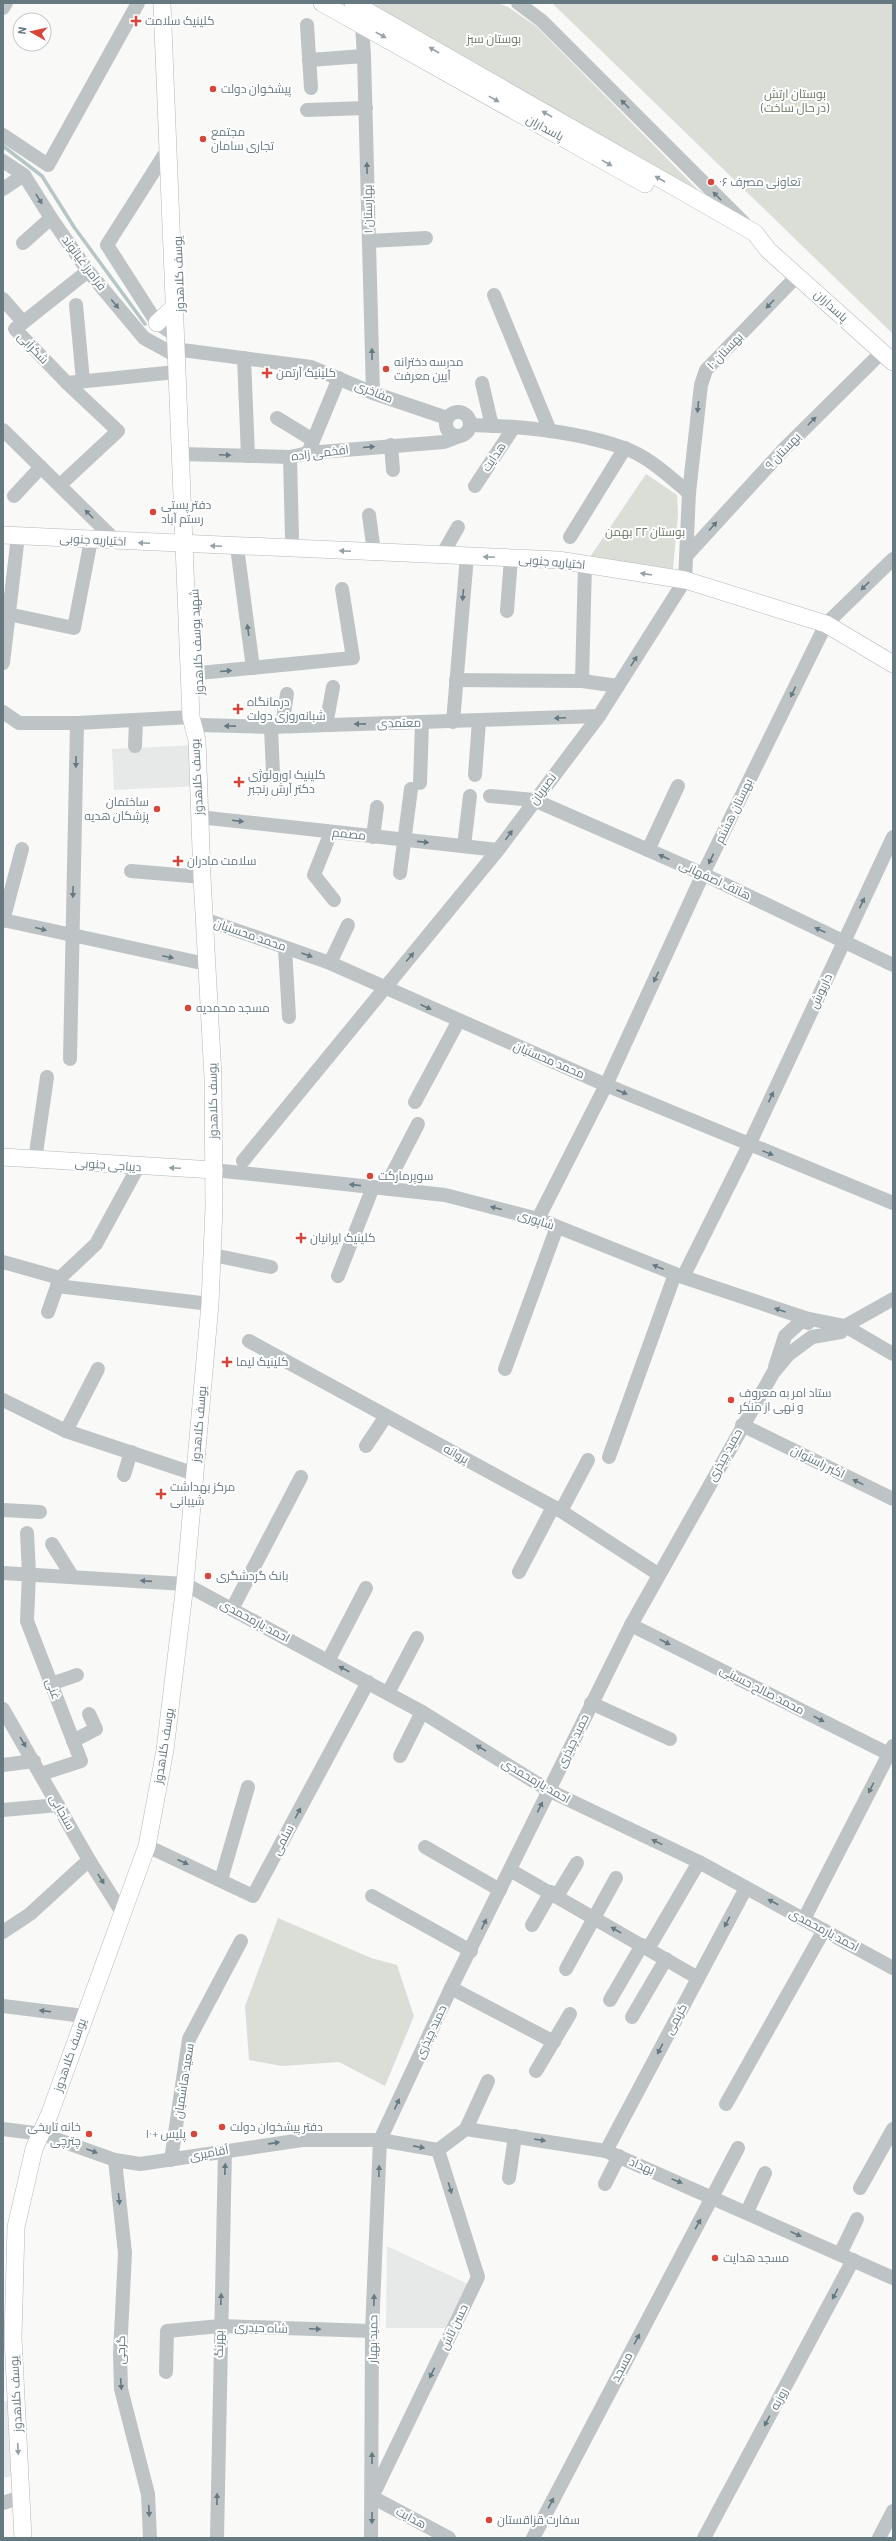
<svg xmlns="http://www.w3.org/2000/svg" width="896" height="2541" viewBox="0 0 896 2541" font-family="Barlow,Cairo,sans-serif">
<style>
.built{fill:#e7e9e8}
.green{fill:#daded7}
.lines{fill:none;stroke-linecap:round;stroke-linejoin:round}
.stream{stroke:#b6c5c6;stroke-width:3.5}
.major-casing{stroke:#b2b8bb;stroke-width:18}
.minor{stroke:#bec4c6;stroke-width:14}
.major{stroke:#fff;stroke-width:17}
.oneway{fill:#94a1a6}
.oneway2{fill:#667980}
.poi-dot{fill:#d7463a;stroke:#fff;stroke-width:1.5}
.labels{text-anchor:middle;stroke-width:4;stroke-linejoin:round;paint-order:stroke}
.poi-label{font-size:12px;fill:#667980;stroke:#fff;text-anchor:start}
.park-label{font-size:12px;fill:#6b7865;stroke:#fff}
.street-label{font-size:12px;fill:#667980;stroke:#fff}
</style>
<rect width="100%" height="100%" fill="#f9f9f7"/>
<g class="built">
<path d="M196,745L198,786L114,790L112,749Z"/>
<path d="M387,2246L470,2285L449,2328H386Z"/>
<path d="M12,2399L16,2475L3,2478V2402Z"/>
</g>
<g class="green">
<path d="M391,3H497L508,7L537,27L704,196L363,5Z"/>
<path d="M552,3H893V334Z"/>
<path d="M646,474L677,495L678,515L673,569L590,557Z"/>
<path d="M278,1918L371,1958L397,1965L414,2016L385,2086L339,2062L282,2066L249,2060L245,2006Z"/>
</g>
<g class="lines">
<path class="stream" d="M3,146L42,176L74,227L145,324"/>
<defs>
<g id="major">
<path d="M322,3L645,184"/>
<path d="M353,3L755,233L768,250L893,362"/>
<path d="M157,323L173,308"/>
<path d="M3,535L558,560L685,580L826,624L893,664"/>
<path d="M3,1157L214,1170"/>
<path d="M23,2538L13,2338L16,2227L34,2149L50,2113L147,1846L165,1750L185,1584L210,1304L214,1207L213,1077L202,877L197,740L191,717L162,3"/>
</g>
</defs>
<use href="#major" class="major-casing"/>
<g class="minor">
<path d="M518,3L542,21L744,223"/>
<path d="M3,8L6,3"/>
<path d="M307,25L311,88"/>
<path d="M362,25L364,56L373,393"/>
<path d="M309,60L364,56"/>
<path d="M307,110L366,108"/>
<path d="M3,135L48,165L138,3"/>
<path d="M168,149L107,245L157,323L175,335"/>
<path d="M3,161L24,175L51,218L88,271L144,338L175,355"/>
<path d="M3,189L24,175"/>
<path d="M369,241L426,238"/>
<path d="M23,243L51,218"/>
<path d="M494,295L550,431"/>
<path d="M3,299L23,322"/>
<path d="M76,305L83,381"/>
<path d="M182,350L311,367L373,393L447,418"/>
<path d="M244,358L248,456"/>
<path d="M67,383L176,372"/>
<path d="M482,383L492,426"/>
<circle cx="458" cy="424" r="12"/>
<path d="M277,418L313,440"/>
<path d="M470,425C521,426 576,431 624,448C648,456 670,477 689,493"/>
<path d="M3,430L117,542"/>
<path d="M391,445L393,470"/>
<path d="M308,453L339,378"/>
<path d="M180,454L290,457L308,453L444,442L460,436"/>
<path d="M290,457L292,537"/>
<path d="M60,485L118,431L67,383L15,329L88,271"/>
<path d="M475,486L514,427"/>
<path d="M14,496L41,467"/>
<path d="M369,515L374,552"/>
<path d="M570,537L625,448"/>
<path d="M237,547L253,668"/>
<path d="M442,555L458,527"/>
<path d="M687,555L784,449L883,351"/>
<path d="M507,611L511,558"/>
<path d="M3,613L74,628L91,540"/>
<path d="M3,663L18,536"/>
<path d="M199,673L353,658L342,589"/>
<path d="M456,680L582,681L618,686"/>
<path d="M582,681L585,564"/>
<path d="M3,712L19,723H77L191,717"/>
<path d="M453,722L467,556"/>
<path d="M199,725L271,727L599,716"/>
<path d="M326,725L333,687"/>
<path d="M282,726L287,694"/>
<path d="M271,727L273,774"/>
<path d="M135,746L136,721"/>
<path d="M475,775L479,721"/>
<path d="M420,783L422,723"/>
<path d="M490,796L534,800L703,874L893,965"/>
<path d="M199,817L498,850"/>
<path d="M331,832L314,875L334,900"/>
<path d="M373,837L377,807"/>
<path d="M464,846L470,796"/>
<path d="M648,850L678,786"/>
<path d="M131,871L202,877"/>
<path d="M400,873L411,789"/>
<path d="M204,919L330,963L606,1085L893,1203"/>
<path d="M3,920L206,964"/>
<path d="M3,921L22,849"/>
<path d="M285,948L289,1017"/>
<path d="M330,963L348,925"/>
<path d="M70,1059L77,723"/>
<path d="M415,1102L458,1022"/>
<path d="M35,1160L47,1077"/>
<path d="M243,1161L498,850L599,716L685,580L689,493L701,385L706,370L797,276"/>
<path d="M214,1170L445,1195L538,1219L683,1277L805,1318L845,1326L893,1354"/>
<path d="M385,1188L418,1124"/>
<path d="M538,1219L606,1085L703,874L826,624L893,559"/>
<path d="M213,1255L271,1267"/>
<path d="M3,1262L60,1278"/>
<path d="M338,1276L373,1187"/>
<path d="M683,1277L749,1145L893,837"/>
<path d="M57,1286L210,1304"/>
<path d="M48,1312L60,1278L96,1244L138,1167"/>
<path d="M249,1341L561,1511L658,1574"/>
<path d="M775,1367L785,1336L805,1318L808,1323"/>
<path d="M505,1369L557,1227"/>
<path d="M3,1400L66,1431L195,1474"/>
<path d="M742,1425L893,1499"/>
<path d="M66,1431L98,1369"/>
<path d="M366,1446L386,1416"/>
<path d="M609,1457L675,1274"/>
<path d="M124,1475L131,1452"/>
<path d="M3,1510L40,1512"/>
<path d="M561,1511L588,1460"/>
<path d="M27,1533L29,1573L27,1621L81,1761L41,1774"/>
<path d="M52,1544L72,1576"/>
<path d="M519,1572L553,1507"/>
<path d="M3,1573L185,1584L422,1712L548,1790L699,1862L893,1968"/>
<path d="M232,1609L301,1477"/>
<path d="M631,1625L893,1756"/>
<path d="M328,1661L366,1588"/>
<path d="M51,1684L77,1675"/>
<path d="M388,1693L417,1638"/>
<path d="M591,1703L670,1739"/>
<path d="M3,1709L89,1860L123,1914"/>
<path d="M73,1741L96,1729L89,1714"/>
<path d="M400,1756L422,1712"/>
<path d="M3,1765L34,1761"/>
<path d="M3,1810L58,1805"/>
<path d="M147,1846L253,1896L368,1682"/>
<path d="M425,1847L500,1890"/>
<path d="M510,1870L698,1978"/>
<path d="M221,1880L248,1787"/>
<path d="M372,1896L471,1951"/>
<path d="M557,1896L577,1863"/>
<path d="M804,1919L893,1746"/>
<path d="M532,1925L551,1892"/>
<path d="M3,1932L30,1914L89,1860"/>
<path d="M648,1949L699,1862"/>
<path d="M566,1969L616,1878"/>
<path d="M451,1988L554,2042"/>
<path d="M610,2000L642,1945"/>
<path d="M3,2006L84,2016"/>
<path d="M632,2017L666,1959"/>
<path d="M536,2071L570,2014"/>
<path d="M726,2104L824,1930"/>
<path d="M3,2129L42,2134L115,2160L140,2164L302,2140H380L438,2150L466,2129L606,2151L893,2278"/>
<path d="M466,2129L488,2081"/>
<path d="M606,2151L746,1888"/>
<path d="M115,2160L125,2253L120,2354L121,2389L148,2494L150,2538"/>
<path d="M171,2160L189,2039L241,1941"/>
<path d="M509,2178L515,2136"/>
<path d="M605,2184L619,2156"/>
<path d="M860,2188L893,2129"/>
<path d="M747,2212L765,2173"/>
<path d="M840,2254L857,2219"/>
<path d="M166,2372L167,2331L220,2326L372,2331"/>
<path d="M374,2493L478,2277L438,2150"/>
<path d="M372,2497L449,2538"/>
<path d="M3,2503L21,2497"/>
<path d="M217,2538L225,2150"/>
<path d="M371,2538L372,2331L380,2140L451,1988L631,1625L773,1373L789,1354L812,1337L841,1332L845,1326L893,1299"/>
<path d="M533,2538L738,2148"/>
<path d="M704,2538L853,2260"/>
<path d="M879,2538L893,2511"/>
</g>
<use href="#major" class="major"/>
</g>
<defs><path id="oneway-solid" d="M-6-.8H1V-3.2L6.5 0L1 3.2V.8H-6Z"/></defs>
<g class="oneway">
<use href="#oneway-solid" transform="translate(381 35) rotate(29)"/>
<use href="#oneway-solid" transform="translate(434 50) rotate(-150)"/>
<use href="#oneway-solid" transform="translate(494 99) rotate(29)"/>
<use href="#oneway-solid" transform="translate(547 114) rotate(-150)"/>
<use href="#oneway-solid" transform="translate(607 163) rotate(29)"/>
<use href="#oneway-solid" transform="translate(660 179) rotate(-150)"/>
<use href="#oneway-solid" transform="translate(144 543) rotate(-178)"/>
<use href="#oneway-solid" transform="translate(216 546) rotate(-177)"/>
<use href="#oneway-solid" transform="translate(345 551) rotate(-178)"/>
<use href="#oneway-solid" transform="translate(489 557) rotate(-177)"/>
<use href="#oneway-solid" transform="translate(646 574) rotate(-171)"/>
<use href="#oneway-solid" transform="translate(175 1168) rotate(-177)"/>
<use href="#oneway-solid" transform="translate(18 2449) rotate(87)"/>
</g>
<g class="oneway2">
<use href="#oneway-solid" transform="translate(625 104) rotate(-135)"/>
<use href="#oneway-solid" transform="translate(367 168) rotate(-91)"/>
<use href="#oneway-solid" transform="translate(717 196) rotate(-135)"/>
<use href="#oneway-solid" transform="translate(39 199) rotate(58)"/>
<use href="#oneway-solid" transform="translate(115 304) rotate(50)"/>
<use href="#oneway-solid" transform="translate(770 304) rotate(134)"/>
<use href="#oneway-solid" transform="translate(372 354) rotate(-91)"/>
<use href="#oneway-solid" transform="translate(698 407) rotate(96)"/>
<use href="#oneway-solid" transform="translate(812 421) rotate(-45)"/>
<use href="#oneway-solid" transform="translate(369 447) rotate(-5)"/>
<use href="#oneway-solid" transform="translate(225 455) rotate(2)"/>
<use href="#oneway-solid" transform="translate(89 514) rotate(-135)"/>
<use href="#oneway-solid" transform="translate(713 526) rotate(-48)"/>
<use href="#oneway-solid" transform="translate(865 586) rotate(136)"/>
<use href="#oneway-solid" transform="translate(463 595) rotate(95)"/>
<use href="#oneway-solid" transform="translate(248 630) rotate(-98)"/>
<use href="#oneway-solid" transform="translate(634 661) rotate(-58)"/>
<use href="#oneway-solid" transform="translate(226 671) rotate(-5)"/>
<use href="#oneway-solid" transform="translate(793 692) rotate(116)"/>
<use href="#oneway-solid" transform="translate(560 718) rotate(178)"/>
<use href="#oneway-solid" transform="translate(360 724) rotate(179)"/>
<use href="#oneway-solid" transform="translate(230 726) rotate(-179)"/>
<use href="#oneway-solid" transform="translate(76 762) rotate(91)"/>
<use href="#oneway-solid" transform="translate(238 821) rotate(7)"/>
<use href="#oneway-solid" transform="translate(509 835) rotate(-54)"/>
<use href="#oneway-solid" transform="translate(423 842) rotate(6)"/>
<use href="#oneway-solid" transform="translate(664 857) rotate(-156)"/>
<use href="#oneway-solid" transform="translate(711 859) rotate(116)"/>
<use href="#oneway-solid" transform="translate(73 892) rotate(91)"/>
<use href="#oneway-solid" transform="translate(862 903) rotate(-65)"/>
<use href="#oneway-solid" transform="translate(41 929) rotate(14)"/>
<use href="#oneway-solid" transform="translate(820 930) rotate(-155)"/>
<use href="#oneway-solid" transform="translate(307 955) rotate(20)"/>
<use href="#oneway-solid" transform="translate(168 957) rotate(12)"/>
<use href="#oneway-solid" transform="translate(410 957) rotate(-50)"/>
<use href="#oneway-solid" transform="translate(656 977) rotate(115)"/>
<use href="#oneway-solid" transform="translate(426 1007) rotate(25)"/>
<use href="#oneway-solid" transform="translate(622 1092) rotate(23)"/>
<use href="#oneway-solid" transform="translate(771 1097) rotate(-65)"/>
<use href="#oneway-solid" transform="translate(768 1153) rotate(22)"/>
<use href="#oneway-solid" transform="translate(355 1185) rotate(-174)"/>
<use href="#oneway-solid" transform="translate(496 1208) rotate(-166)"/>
<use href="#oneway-solid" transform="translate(658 1267) rotate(-158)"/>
<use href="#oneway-solid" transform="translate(780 1310) rotate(-161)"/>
<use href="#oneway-solid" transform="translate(858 1482) rotate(-154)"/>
<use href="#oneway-solid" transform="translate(146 1581) rotate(-176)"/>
<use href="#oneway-solid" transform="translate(665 1642) rotate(27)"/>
<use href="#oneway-solid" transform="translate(344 1669) rotate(-152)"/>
<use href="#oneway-solid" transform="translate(819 1719) rotate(27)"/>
<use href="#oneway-solid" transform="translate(23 1742) rotate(60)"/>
<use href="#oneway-solid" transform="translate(481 1748) rotate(-148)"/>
<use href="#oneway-solid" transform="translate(871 1788) rotate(117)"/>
<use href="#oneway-solid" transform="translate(540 1807) rotate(-64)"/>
<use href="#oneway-solid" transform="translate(298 1813) rotate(-62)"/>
<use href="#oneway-solid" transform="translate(657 1842) rotate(-154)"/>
<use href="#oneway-solid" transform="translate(183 1862) rotate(25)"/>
<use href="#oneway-solid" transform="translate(101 1879) rotate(58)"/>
<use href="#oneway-solid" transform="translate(773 1902) rotate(-152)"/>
<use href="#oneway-solid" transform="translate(727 1922) rotate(118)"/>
<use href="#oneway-solid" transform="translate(484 1924) rotate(-64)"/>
<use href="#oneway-solid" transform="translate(616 1930) rotate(-150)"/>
<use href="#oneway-solid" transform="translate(45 2011) rotate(-173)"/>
<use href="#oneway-solid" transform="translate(660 2049) rotate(118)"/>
<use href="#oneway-solid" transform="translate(397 2104) rotate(-65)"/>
<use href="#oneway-solid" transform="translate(540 2140) rotate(9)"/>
<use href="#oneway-solid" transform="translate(274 2143) rotate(-8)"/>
<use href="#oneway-solid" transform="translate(419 2147) rotate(11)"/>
<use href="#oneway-solid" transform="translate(92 2151) rotate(20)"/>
<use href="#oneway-solid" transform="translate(225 2169) rotate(-88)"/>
<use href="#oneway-solid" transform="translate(379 2171) rotate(-88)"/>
<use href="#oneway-solid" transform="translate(677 2181) rotate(23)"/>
<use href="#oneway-solid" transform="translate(450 2188) rotate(73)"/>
<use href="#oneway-solid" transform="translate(119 2199) rotate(84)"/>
<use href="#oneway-solid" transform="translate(698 2224) rotate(-61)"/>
<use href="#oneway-solid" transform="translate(796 2234) rotate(24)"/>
<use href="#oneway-solid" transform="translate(835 2294) rotate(118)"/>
<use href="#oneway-solid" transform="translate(221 2299) rotate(-88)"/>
<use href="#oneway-solid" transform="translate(374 2300) rotate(-88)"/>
<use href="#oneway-solid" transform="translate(315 2329) rotate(2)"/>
<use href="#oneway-solid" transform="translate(637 2339) rotate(-62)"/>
<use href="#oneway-solid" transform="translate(432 2373) rotate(116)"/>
<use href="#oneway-solid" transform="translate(121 2384) rotate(86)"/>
<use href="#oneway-solid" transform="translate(767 2421) rotate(118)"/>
<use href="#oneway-solid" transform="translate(372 2458) rotate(-90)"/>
<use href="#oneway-solid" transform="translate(217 2499) rotate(-89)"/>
<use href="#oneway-solid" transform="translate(551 2503) rotate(-62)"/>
<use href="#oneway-solid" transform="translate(149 2511) rotate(87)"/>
<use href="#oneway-solid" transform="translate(372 2518) rotate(91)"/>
</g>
<g class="poi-dot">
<path d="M134 15h4v4h4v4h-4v4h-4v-4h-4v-4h4z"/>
<circle cx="213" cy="89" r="4"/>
<circle cx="203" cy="139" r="4"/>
<circle cx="711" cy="182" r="4"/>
<circle cx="386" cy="369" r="4"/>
<path d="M265 367h4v4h4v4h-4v4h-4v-4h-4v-4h4z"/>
<circle cx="153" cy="512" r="4"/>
<path d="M236 703h4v4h4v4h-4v4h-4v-4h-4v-4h4z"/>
<path d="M237 776h4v4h4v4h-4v4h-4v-4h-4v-4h4z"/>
<circle cx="157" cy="809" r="4"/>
<path d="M176 855h4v4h4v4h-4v4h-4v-4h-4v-4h4z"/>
<circle cx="188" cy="1008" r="4"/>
<circle cx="370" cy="1176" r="4"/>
<path d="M299 1232h4v4h4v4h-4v4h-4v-4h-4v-4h4z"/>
<path d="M225 1356h4v4h4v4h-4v4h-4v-4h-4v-4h4z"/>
<circle cx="731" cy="1400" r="4"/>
<path d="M159 1488h4v4h4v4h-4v4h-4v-4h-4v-4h4z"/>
<circle cx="208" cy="1576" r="4"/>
<circle cx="222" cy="2127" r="4"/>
<circle cx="89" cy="2134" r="4"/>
<circle cx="194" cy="2134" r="4"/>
<circle cx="715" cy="2258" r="4"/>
<circle cx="489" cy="2520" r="4"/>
</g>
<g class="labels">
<g class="poi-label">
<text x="145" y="25">کلینیک سلامت</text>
<text x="221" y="93">پیشخوان دولت</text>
<text x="211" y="136">مجتمع<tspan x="211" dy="14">تجاری سامان</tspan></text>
<text x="719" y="186">تعاونی مصرف ۰۶</text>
<text x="394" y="366">مدرسه دخترانه<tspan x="394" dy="14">آیین معرفت</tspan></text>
<text x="276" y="377">کلینیک آرتمن</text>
<text x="161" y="509">دفتر پستی<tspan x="161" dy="14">رستم آباد</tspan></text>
<text x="247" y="706">درمانگاه<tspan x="247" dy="14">شبانه‌روزی دولت</tspan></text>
<text x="248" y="779">کلینیک اورولوژی<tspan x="248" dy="14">دکتر آرش رنجبر</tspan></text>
<text x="149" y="806" text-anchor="end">ساختمان<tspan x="149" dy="14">پزشکان هدیه</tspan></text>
<text x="187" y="865">سلامت مادران</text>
<text x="196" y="1012">مسجد محمدیه</text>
<text x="378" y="1180">سوپرمارکت</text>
<text x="310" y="1242">کلینیک ایرانیان</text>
<text x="236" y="1366">کلینیک لیما</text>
<text x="739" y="1397">ستاد امر به معروف<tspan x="739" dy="14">و نهی از منکر</tspan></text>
<text x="170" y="1491">مرکز بهداشت<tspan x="170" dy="14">شیبانی</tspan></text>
<text x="216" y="1580">بانک گردشگری</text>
<text x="81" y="2131" text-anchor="end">خانه تاریخی<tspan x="81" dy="14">چترچی</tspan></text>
<text x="230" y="2131">دفتر پیشخوان دولت</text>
<text x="186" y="2138" text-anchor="end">پلیس +۱۰</text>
<text x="723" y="2262">مسجد هدایت</text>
<text x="497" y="2524">سفارت قزاقستان</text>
</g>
<g class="park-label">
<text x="494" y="43">بوستان سبز</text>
<text x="795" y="98">بوستان ارتش<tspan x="795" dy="14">(در حال ساخت)</tspan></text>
<text x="645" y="536">بوستان ۲۲ بهمن</text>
</g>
<g class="street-label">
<text transform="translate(545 128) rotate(29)" y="4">پاسداران</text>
<text transform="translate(368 209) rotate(-91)" y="4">بهارستان ١</text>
<text transform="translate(84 263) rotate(53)" y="4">فرامرز غیاثوند</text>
<text transform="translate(179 274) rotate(-92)" y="4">یوسف کلاهدوز</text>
<text transform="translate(831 306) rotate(42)" y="4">پاسداران</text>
<text transform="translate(33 348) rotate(46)" y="4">شکرآبی</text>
<text transform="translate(725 351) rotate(-46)" y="4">بهستان ١٠</text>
<text transform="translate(374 392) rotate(22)" y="4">مفاخری</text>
<text transform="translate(783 451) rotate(-46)" y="4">بهستان ٩</text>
<text transform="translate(320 453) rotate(-7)" y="4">افخمی زاده</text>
<text transform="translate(494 457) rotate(-56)" y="4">هدایت</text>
<text transform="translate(93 540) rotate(3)" y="4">اختیاریه جنوبی</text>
<text transform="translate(552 562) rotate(5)" y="4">اختیاریه جنوبی</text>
<text transform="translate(197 642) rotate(-93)" y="4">شهید یوسف کلاهدوز</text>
<text transform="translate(399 723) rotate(-1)" y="4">معتمدی</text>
<text transform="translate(197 777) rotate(-93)" y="4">یوسف کلاهدوز</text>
<text transform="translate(543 789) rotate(-53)" y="4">نصیریان</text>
<text transform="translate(734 811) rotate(-64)" y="4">بهستان هشتم</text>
<text transform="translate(349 834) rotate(6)" y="4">مصمم</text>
<text transform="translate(715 880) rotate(25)" y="4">هاتف اصفهانی</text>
<text transform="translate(250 935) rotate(19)" y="4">محمد محسنیان</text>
<text transform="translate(821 991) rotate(-65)" y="4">داریوش</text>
<text transform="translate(549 1060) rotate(23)" y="4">محمد محسنیان</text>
<text transform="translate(213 1101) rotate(-91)" y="4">یوسف کلاهدوز</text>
<text transform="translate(108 1165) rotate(4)" y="4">دیباجی جنوبی</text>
<text transform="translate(536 1220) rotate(18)" y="4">شاپوری</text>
<text transform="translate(199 1424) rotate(-85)" y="4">یوسف کلاهدوز</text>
<text transform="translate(456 1454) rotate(29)" y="4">پروانه</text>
<text transform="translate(725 1455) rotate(-61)" y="4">حمید چیذری</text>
<text transform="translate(818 1462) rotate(26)" y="4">اکبر راستوان</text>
<text transform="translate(255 1621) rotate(28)" y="4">احمد یارمحمدی</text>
<text transform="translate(53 1689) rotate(69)" y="4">غنی</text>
<text transform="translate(762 1690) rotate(27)" y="4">محمد صالح حسینی</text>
<text transform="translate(573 1741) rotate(-64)" y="4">حمید چیذری</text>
<text transform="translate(164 1746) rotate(-81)" y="4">یوسف کلاهدوز</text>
<text transform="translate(536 1781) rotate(30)" y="4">احمد یارمحمدی</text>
<text transform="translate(62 1812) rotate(61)" y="4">سنجابی</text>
<text transform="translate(283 1840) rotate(-62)" y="4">سلمی</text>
<text transform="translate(824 1930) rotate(28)" y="4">احمد یارمحمدی</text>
<text transform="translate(676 2019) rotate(-62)" y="4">کریمی</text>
<text transform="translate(431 2032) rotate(-65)" y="4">حمید چیذری</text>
<text transform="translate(70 2055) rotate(-71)" y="4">یوسف کلاهدوز</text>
<text transform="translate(184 2081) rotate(-81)" y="4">سعید هاشمیان</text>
<text transform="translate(209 2153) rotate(-10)" y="4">آقامیری</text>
<text transform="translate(642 2166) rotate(23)" y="4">بهداد</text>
<text transform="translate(454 2327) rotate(-64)" y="4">حسن تاش</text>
<text transform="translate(261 2328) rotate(2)" y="4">شاه حیدری</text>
<text transform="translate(373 2339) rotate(-89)" y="4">حمید بهیار</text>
<text transform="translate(219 2344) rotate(-89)" y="4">بهرنگ</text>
<text transform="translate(121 2350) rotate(-89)" y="4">گرجی</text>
<text transform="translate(622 2367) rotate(-62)" y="4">مسجد</text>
<text transform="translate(16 2394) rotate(-93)" y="4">یوسف کلاهدوز</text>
<text transform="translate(779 2399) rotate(-62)" y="4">روزبه</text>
<text transform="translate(411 2518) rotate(28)" y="4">هدایت</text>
</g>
</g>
<rect width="896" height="2541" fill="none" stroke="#667980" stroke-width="8"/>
<g transform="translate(32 32) rotate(278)"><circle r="19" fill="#ffffff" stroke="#c2c9cc"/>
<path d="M0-3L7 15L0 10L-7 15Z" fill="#d7463a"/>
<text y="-6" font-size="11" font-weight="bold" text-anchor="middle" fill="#667980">N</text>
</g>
</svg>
